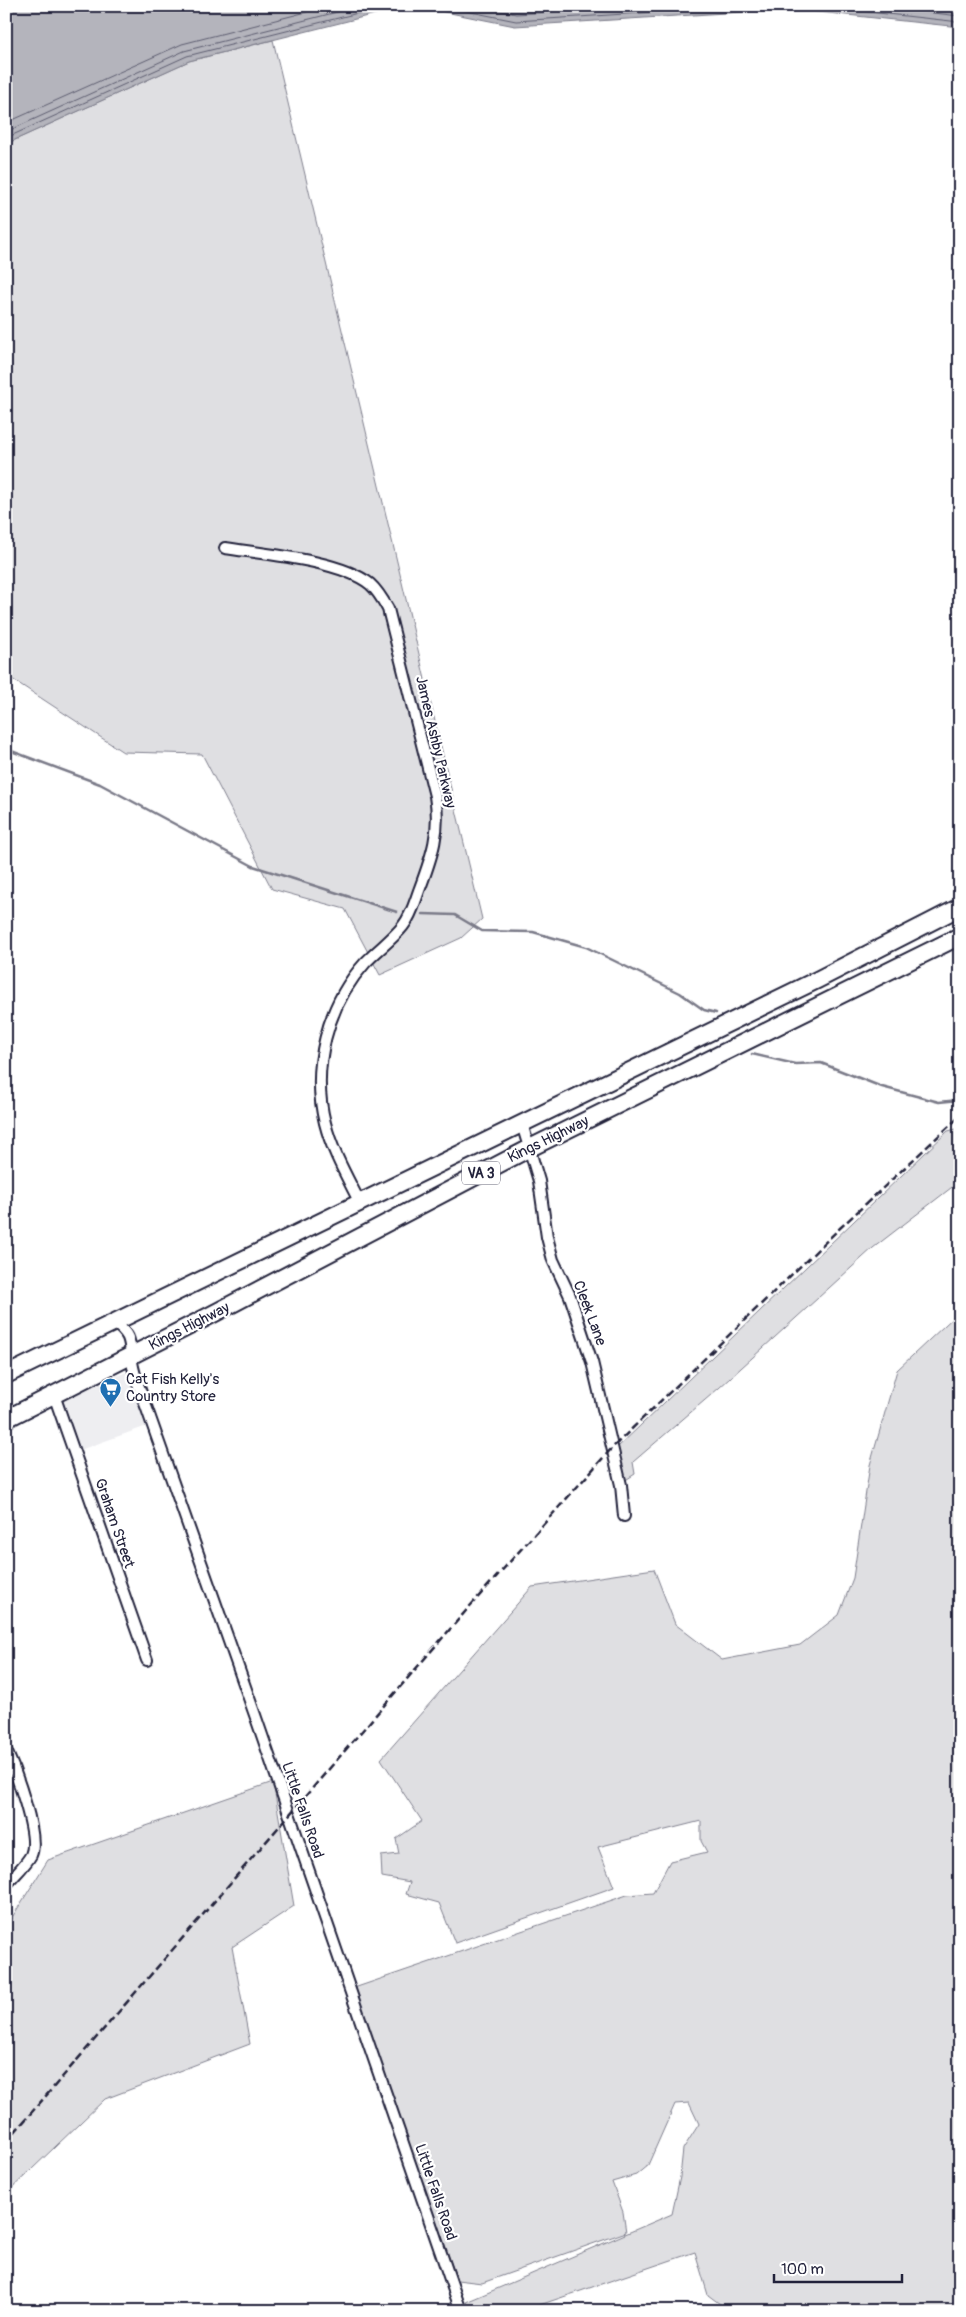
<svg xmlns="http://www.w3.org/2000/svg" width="966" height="2317" viewBox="0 0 966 2317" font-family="Pangolin,sans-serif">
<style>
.built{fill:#eeeef1}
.green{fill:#dfdfe2;stroke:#80808e}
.water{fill:#b4b4bc;stroke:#7a7a88}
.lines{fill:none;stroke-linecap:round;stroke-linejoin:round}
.shore{stroke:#5c5c6f;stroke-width:1}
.stream{stroke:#7a7a88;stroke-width:2.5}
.minor-casing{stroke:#22223b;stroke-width:14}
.trunk-casing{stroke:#22223b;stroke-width:20}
.minor{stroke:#fff;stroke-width:10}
.trunk{stroke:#fff;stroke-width:16}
.rail{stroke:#22223b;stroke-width:2.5;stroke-dasharray:8 4;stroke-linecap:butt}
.labels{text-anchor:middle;stroke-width:4.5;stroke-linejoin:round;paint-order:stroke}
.shield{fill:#fff;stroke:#646476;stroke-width:1}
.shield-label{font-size:14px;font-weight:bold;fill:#22223b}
.street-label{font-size:15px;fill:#22223b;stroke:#fff}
.poi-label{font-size:15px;fill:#22223b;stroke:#fff;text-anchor:start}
</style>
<rect width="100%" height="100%" fill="#fff"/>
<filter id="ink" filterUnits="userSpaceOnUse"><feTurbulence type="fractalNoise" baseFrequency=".02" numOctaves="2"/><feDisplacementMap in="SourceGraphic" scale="10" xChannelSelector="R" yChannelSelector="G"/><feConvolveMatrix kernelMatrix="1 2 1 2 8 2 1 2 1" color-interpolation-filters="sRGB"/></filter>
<g filter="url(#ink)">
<path class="built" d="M126,1372L147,1426L77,1451L61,1401Z"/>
<g class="green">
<path d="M273,40L482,919L461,938L380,975L345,909L272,889L202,754L123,752L6,675V144L189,61Z"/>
<path d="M960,1128V1181L873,1248L719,1388L633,1462L635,1474L624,1481L618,1447L948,1131Z"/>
<path d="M960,1311V2311H723L720,2304L708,2295L695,2252L522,2311H474L466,2302L672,2214L680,2177L683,2149L699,2124L689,2103L675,2104L648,2165L636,2175L612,2182L623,2212L626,2232L482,2283L457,2280L354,1988L627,1895L653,1893L670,1861L707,1852L701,1841V1821L598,1847L614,1887L455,1943L439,1903L406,1894L410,1882L382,1877L381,1856L399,1854L396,1839L422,1821L381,1759L532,1587L654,1569L675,1624L722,1660L800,1645L839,1615L853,1578L870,1465L897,1370Z"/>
<path d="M273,1782L294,1906L232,1947L250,2044L105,2099L6,2194V1920L11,1919L48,1860Z"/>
</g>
<g class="water">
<path d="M6,6H407L189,61L6,144Z"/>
<path d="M415,6H960V27L790,9L515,26Z"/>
</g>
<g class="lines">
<g class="shore">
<path d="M441,6L516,21L749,6"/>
<path d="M474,6L516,14L649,6"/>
<path d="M814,6L960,22"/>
<path d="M871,6L960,16"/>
<path d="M6,123L182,44L330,6"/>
<path d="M6,132L184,51L361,6"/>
<path d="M6,138L187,56L386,6"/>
</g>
<g class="stream">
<path d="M6,749L100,784L253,866L397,912"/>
<path d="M423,914L455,915L482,931L533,932L586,947L680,993L704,1010L716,1013"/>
<path d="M752,1054L795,1064L821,1063L882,1087L939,1102L959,1100"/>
</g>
<defs>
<g id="minor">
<path d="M225,548C264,554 340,560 370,584C378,591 383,600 388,609L435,796C441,830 432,856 420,888C415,901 412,915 403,926C392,940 377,950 365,963C327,1005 311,1068 325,1123C332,1151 347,1177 360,1203"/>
<path d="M522,1124L539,1181L547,1237L553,1260L570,1296L592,1362L621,1485L624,1516"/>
<path d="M114,1323C135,1337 128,1346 133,1367C136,1381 142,1395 147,1409L255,1715L461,2311"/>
<path d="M54,1395L147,1660"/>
<path d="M6,1750C15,1770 40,1836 31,1855C25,1866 14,1875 6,1885"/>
</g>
<g id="trunk">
<path d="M6,1375L817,980L960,907"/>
<path d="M6,1419L211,1315L530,1148L960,936"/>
</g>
</defs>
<use href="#minor" class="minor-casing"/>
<use href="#trunk" class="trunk-casing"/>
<use href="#minor" class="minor"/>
<use href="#trunk" class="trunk"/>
<path class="rail" d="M6,2142L471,1605L612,1448L840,1228L960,1116"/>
</g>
</g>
<defs>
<symbol id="supermarket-pin" viewBox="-11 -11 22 30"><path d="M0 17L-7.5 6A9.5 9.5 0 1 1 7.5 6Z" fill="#1f6fb2" stroke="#fff"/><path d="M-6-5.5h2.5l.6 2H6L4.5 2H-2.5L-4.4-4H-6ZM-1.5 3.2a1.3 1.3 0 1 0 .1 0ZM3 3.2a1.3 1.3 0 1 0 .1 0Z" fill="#fff"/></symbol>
</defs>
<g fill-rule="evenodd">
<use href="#supermarket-pin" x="98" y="1376" width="25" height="34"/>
</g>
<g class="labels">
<rect class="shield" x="462" y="1161.5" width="38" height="23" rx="4"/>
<g class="shield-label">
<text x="481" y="1178">VA 3</text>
</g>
<g class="street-label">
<text transform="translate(436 742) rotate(77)" y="5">James Ashby Parkway</text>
<text transform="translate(548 1139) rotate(-26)" y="5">Kings Highway</text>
<text transform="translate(590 1313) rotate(69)" y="5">Cleek Lane</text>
<text transform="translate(189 1326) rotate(-27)" y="5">Kings Highway</text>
<text transform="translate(115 1523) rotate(71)" y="5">Graham Street</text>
<text transform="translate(303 1810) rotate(71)" y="5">Little Falls Road</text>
<text transform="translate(436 2192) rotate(71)" y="5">Little Falls Road</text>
</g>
<g class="poi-label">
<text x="126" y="1384">Cat Fish Kelly's<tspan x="126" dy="17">Country Store</tspan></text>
</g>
</g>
<rect width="966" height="2317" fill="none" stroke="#fff" stroke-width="25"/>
<rect x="12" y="12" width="941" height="2292" fill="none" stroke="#22223b" stroke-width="2" filter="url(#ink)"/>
<path d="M774 2274v8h128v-8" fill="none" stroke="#22223b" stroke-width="2.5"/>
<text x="781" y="2274" font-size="15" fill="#22223b" stroke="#ffffff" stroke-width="4" paint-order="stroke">100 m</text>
</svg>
